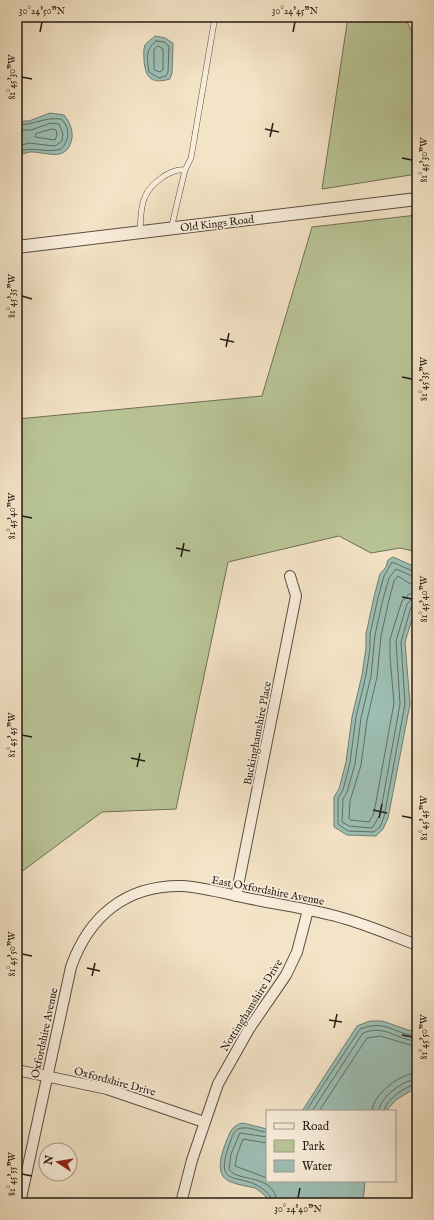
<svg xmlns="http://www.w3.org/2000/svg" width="434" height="1220" viewBox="0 0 434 1220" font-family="'IM FELL English',serif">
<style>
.green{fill:#b9c597;stroke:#707056}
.water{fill:#9cbfb4;stroke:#6d7e74}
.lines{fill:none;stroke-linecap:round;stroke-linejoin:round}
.shore{stroke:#616e64;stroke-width:1}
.service-casing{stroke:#5a4e41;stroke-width:6}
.minor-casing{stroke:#5a4e41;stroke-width:12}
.tertiary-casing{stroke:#5a4e41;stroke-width:14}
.service{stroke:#f8eddb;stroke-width:5}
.minor{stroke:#f8eddb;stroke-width:10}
.tertiary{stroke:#f8eddb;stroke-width:12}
.ticks{fill:none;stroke:#261c14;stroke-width:1.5}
.labels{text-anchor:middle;stroke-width:3.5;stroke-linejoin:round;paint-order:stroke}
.street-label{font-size:11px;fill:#261c14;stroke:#f8eddb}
.neatline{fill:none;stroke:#261c14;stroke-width:1.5}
.ticks-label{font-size:10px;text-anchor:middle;fill:#261c14}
</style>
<rect width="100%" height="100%" fill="#f4e4c7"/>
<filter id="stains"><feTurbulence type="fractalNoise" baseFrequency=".005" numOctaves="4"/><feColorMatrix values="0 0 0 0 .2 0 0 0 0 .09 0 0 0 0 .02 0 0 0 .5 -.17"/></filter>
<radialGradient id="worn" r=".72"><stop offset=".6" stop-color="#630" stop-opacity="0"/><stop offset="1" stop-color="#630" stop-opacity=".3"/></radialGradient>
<g class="green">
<path d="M348,17H405L417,44V174L322,189Z"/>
<path d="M417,215V552L400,548L371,553L339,536L228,562L176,809L102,812L17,875V419L262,396L312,227Z"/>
</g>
<g class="water">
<path d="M155,36L165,38L173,43L172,73L170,79C152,84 146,79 144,61C144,57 143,49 145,45C147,42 152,39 155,36Z"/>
<path d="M50,113L64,115C69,121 73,129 72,138C67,164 46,151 29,152C25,153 20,155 17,157V121H29Z"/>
<path d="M393,557L411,565L417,571V603L405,642L410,704L388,818L383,829L376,836L347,835L334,827V797L339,789L346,762L352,717L362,675L366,648V634L374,597L380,574L386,567L388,560Z"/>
<path d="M370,1021H382L417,1033V1087L396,1100L386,1111H302L357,1026Z"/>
<path d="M243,1123L267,1129V1181H365L363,1203H268L267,1198C263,1194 259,1190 255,1188C247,1186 238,1185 231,1182C214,1176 221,1155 226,1142C230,1132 232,1125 243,1123Z"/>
</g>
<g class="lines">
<g class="shore">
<path d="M156,41L164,42L169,46L168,72L166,76L159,78L149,72C147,58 145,50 156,41Z"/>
<path d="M158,46L163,49V70L160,72L154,70V50Z"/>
<path d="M17,125C33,125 45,117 61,119C70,127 70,140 61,149C45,154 34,145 17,152"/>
<path d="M52,129L56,130L57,135L55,140L35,137L36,134Z"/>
<path d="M17,130H31L51,123L59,124L63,134L62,141L55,146L28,143L17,147"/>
<path d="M417,573L392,562L384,576L378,598L370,634V649L366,675L356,717L350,763L343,790L338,798V824L348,831L374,832L380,827L384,817L405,704L401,642L411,607L417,604"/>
<path d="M417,578L396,569L389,578L383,599L375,635L371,676L361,718L355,764L347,792L343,799L342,822L349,826L372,828L380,815L400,704L396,641L407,604L411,600L417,599"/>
<path d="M417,584L409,583L398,576L394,581L389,600L381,636L377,677L367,720L361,765L350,801L349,818L350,820L369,822L374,813L394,703L390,657V639L402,601L409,594L417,593"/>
<path d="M306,1111L360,1029C387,1019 393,1034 417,1036"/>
<path d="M312,1111L363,1033C386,1024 396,1040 417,1041"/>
<path d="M319,1111L367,1038L380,1036L417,1047"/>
<path d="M372,1111C373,1094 401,1073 417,1073"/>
<path d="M379,1111C379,1097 404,1080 417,1079"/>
<path d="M384,1111C385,1100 407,1085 417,1084"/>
<path d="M267,1132C259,1132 251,1127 243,1128C235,1128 233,1134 231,1140C211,1192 240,1170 264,1190C269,1194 271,1196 272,1203"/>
<path d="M267,1137L240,1133L231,1154L229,1169C236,1183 275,1172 277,1203"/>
<path d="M267,1143L243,1139L237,1155L235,1166L267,1178"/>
</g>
<defs>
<g id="service">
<path d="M185,170L191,158L215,17"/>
<path d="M140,231C141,220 140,207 145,197C150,184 171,168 185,170L171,229"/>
</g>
<g id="minor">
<path d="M236,896L296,596L290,576"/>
<path d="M17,1070L107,1089L204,1122"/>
<path d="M20,1203L71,967C89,916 126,885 182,886C203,887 235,896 257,900C286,906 317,910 346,919C370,926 393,936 417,945"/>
<path d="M181,1203L192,1160L218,1084L249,1029L286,975L297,952L308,910"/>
</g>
<path id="tertiary" d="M17,247L417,199"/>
</defs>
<use href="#service" class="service-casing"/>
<use href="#minor" class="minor-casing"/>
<use href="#tertiary" class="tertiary-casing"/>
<use href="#service" class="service"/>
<use href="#minor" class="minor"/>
<use href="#tertiary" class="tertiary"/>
</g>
<path class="ticks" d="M40,32L42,22M293,32L295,22M22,77L32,79M265,129L279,132M270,137L273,123M402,158L412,160M22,296L32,299M220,339L234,342M226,347L229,333M402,377L412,379M22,516L32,518M176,548L190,551M181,557L184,543M402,597L412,599M22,735L32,737M131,758L145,761M137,767L140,753M373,810L387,813M402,816L412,818M379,818L382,804M22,954L32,956M87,968L100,971M92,976L95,963M329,1020L342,1022M334,1028L337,1014M402,1035L412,1037M22,1174L32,1176M298,1198L300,1188"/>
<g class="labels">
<g class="street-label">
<text transform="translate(217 223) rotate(-7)" y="4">Old Kings Road</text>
<text transform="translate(257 733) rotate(-79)" y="4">Buckinghamshire Place</text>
<text transform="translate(268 890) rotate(11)" y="4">East Oxfordshire Avenue</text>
<text transform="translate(251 1005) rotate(-58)" y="4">Nottinghamshire Drive</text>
<text transform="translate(44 1033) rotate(-78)" y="4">Oxfordshire Avenue</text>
<text transform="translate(115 1081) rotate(15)" y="4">Oxfordshire Drive</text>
</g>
</g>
<rect width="434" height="1220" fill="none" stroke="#f4e4c7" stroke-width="44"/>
<rect x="266" y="1110" width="130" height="72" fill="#f8eddb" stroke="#a4998b"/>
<rect x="274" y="1123" width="20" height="6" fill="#f8eddb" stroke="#a4998b"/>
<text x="302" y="1130" font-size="12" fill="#261c14">Road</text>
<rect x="274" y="1140" width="20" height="12" fill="#b9c597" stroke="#a4998b"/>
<text x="302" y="1150" font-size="12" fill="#261c14">Park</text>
<rect x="274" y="1160" width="20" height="12" fill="#9cbfb4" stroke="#a4998b"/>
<text x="302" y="1170" font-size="12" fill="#261c14">Water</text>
<g transform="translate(58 1162) rotate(282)"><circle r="19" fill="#f8eddb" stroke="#a4998b"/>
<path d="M0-3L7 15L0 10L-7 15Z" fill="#8f2418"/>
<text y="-6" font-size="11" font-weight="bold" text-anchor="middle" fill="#261c14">N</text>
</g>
<rect x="22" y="22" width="390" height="1176" class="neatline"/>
<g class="ticks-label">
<text x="42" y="14">30°24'50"N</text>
<text x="295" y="14">30°24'45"N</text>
<text transform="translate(11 77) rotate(-90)" y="4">81°45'30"W</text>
<text transform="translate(423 160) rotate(-90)" y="4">81°45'30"W</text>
<text transform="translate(11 296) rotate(-90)" y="4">81°45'35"W</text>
<text transform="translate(423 379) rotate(-90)" y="4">81°45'35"W</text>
<text transform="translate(11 516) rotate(-90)" y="4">81°45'40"W</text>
<text transform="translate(423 599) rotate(-90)" y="4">81°45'40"W</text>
<text transform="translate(11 735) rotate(-90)" y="4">81°45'45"W</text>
<text transform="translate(423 818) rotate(-90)" y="4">81°45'45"W</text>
<text transform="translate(11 954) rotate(-90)" y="4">81°45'50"W</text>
<text transform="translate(423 1037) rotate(-90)" y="4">81°45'50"W</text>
<text transform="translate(11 1174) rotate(-90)" y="4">81°45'55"W</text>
<text x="298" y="1212">30°24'40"N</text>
</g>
<rect width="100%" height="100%" filter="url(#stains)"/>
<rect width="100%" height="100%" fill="url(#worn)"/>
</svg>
